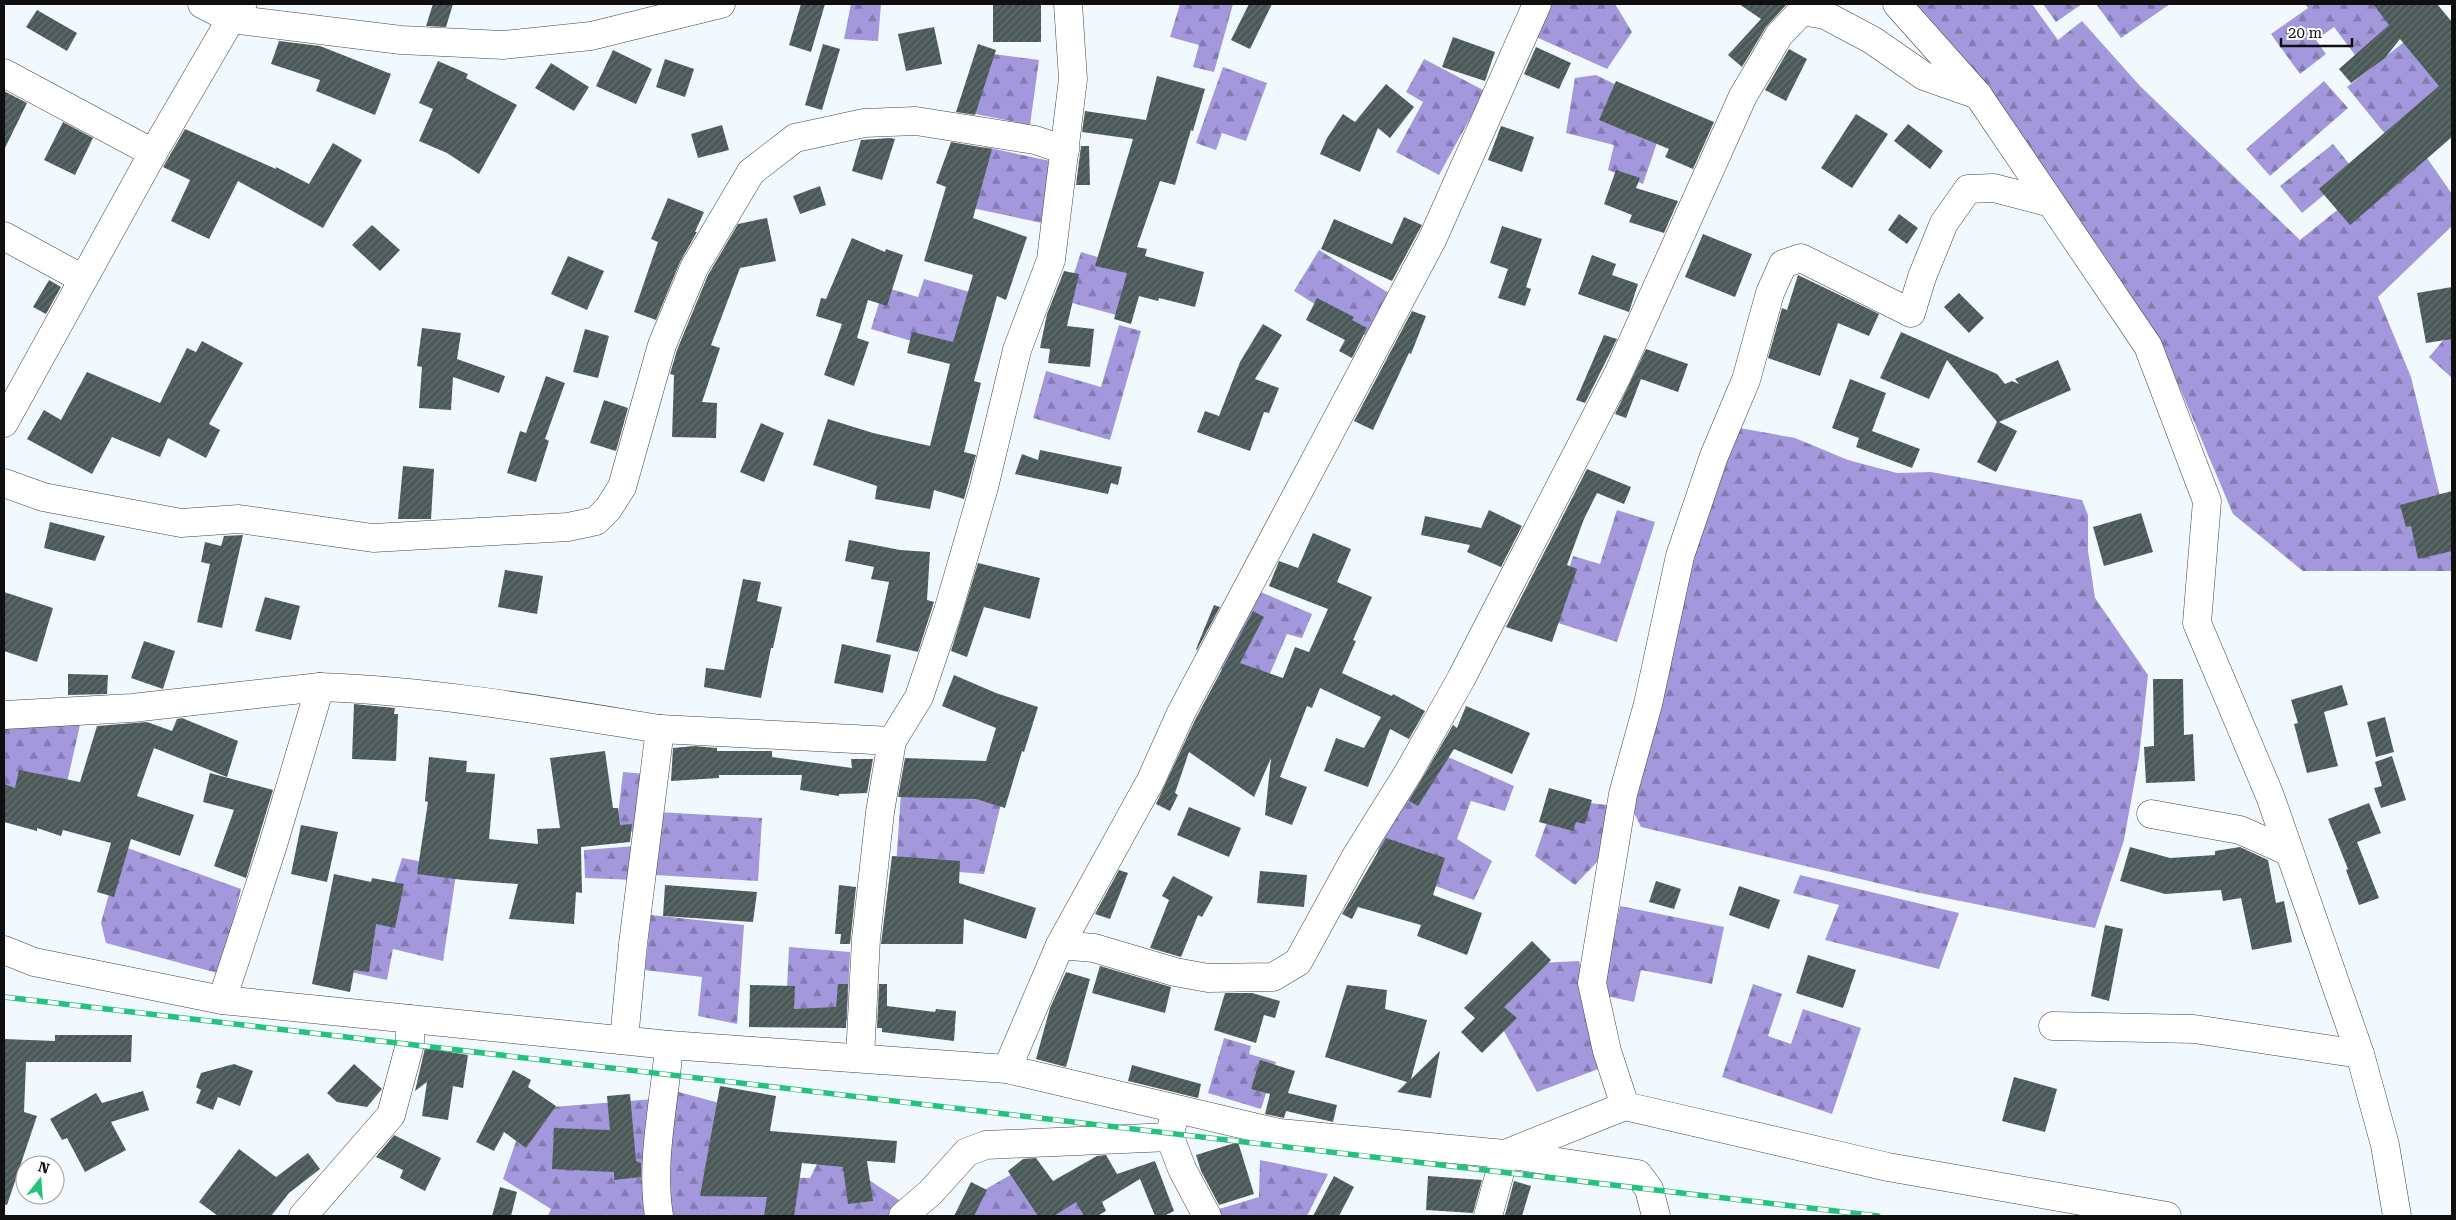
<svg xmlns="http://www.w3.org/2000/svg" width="2456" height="1220" viewBox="0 0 2456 1220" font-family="'Roboto Serif',serif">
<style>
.forest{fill:url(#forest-firs)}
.building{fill:url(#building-hatch)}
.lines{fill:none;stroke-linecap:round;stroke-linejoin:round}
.minor-casing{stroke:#424242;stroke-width:29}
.minor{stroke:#fff;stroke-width:28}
.rail-casing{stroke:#24c27a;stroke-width:5.5}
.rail{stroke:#fff;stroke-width:4;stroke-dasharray:11;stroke-linecap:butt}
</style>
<defs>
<pattern id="forest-firs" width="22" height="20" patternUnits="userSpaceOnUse" patternTransform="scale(1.25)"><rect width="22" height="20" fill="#a298db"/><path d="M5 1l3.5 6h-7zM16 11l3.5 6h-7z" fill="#827ab0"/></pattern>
<pattern id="building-hatch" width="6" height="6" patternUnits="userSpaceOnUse" patternTransform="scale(1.25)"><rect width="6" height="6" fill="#4b5858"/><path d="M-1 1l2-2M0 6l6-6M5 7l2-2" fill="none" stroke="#667070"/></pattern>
</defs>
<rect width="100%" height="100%" fill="#f1f9ff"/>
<g class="forest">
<path d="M851,4H881L878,41L844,39Z"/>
<path d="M1180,4H1233L1214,72L1193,67L1199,45L1170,37Z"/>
<path d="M1549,4H1615L1632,32L1607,69L1534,36Z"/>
<path d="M1914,4H2032L2058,40L2082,21L2140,86L2300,240L2418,145L2452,194V226L2378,297L2411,377L2452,546V571H2303L2233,514L2160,341Z"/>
<path d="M2043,4H2082L2056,22Z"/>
<path d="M2096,4H2170L2121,38Z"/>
<path d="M2305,4H2418L2424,12L2358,59L2334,27L2316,40L2326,54L2300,74L2271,34L2308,8Z"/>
<path d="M2432,20L2452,46V91L2390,140L2347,87Z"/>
<path d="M985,53L1039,60L1030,125L966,112Z"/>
<path d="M1424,59L1485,91L1439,175L1396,152L1423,102L1406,92Z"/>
<path d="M1223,67L1267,83L1246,141L1222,133L1216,150L1196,143Z"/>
<path d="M1596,75L1668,110L1643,184L1608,170L1614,145L1566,133L1575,78Z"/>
<path d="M2324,81L2348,108L2270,176L2246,149Z"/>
<path d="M2333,144L2354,170L2302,213L2280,186Z"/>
<path d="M985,147L1055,162L1042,223L972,208Z"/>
<path d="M1319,250L1392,295L1366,336L1294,291Z"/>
<path d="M1081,252L1134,268L1120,316L1065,301Z"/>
<path d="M924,279L970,292L952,353L871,329L884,287L918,297Z"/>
<path d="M1119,325L1141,331L1110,440L1033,418L1046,371L1101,387Z"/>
<path d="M2452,330V378L2429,357Z"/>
<path d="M1734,427L1795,438L1848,460L1897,473L1931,472L2082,500L2088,515V551L2095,598L2148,675L2139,757L2124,840L2095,928L1915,892L1641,827L1631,807L1687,555Z"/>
<path d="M1617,510L1655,522L1617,642L1552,621L1573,556L1600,564Z"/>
<path d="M1254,589L1312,614L1302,638L1287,634L1265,685L1210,665Z"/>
<path d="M82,716L66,787L24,803L4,795V719Z"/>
<path d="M1439,753L1514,786L1505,811L1471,801L1457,839L1492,861L1474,900L1375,864L1380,842Z"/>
<path d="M623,772L645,774L640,831L616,833Z"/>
<path d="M902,778L1003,795L984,874L896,867Z"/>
<path d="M1555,799L1616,806L1597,862L1575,885L1535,856Z"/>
<path d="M658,812L762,818L758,881L654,875Z"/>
<path d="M122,846L241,889L221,974L106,943L101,923Z"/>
<path d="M636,846L635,880L585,878L584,850Z"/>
<path d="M402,858L457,868L443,961L393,949L387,980L323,966L384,915Z"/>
<path d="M1800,875L1959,913L1939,969L1825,940L1839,905L1793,893Z"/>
<path d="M1620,906L1724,927L1712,984L1641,970L1634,1002L1602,995Z"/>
<path d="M651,915L744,925L737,1024L698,1016L702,977L645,970Z"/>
<path d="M789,947L850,952L847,1020L769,1018L787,988Z"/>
<path d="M1579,961L1601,1068L1537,1092L1493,1011L1521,964Z"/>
<path d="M1753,984L1782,994L1768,1036L1791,1044L1803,1009L1861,1028L1832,1114L1722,1077Z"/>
<path d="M1224,1038L1251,1046L1249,1054L1276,1062L1261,1109L1208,1093Z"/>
<path d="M675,1091L723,1104L755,1177L810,1178L824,1150L902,1202L896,1216H664Z"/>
<path d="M654,1099L653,1216H548L551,1209L503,1179L527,1109Z"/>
<path d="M1260,1160L1328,1174L1307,1216H1221L1219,1209L1259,1197Z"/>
<path d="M1024,1167L1097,1216H957L974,1196Z"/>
</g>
<g class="building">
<path d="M433,4H453L446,27L426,26Z"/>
<path d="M801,4H825L811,52L789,45Z"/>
<rect x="993" y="4" width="48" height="38"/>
<path d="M1249,4H1272L1250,49L1231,40Z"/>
<path d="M1739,4H1787L1766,27L1742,67L1728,55L1761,19Z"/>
<path d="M2373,4H2437L2452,22V137L2350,225L2319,189L2439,86L2400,39L2385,58L2351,83L2339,69L2389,25Z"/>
<path d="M37,10L77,33L67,51L26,27Z"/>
<path d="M934,27L942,64L906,71L898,34Z"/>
<path d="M1453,37L1495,52L1485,81L1442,67Z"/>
<path d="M279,41L320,46L391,74L375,115L316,91L320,80L271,64Z"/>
<path d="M823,44L840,49L822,110L805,105Z"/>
<path d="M978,44L996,50L975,115L956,112Z"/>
<path d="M1536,47L1571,63L1559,89L1524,74Z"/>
<path d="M1789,49L1807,59L1786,101L1765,90Z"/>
<path d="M613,50L652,69L636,104L596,86Z"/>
<path d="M665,59L694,69L685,97L656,87Z"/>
<path d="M438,61L468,74L466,78L517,105L479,174L447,153L419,141L433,109L419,103Z"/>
<path d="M551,63L589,87L574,111L535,88Z"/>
<path d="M1157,76L1205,89L1193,131L1191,130L1175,185L1160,181L1137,247L1147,249L1145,256L1204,272L1195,307L1159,298L1158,301L1139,296L1131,324L1114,319L1127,273L1095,266L1133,139L1082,132L1085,111L1146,120Z"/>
<path d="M1616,81L1714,122L1693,169L1665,157L1669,149L1599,120Z"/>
<path d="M1386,84L1414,107L1390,138L1378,128L1360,172L1320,154L1327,138L1343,114L1355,122Z"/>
<path d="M4,91L27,103L4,150Z"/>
<path d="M1856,114L1888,134L1852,188L1821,168Z"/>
<path d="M63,122L93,138L75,175L44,160Z"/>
<path d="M1908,124L1943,151L1930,169L1894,141Z"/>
<path d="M722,125L729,150L698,158L691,134Z"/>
<path d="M1501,126L1534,137L1522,172L1488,160Z"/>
<path d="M185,129L276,169V167L309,184L333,143L362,160L323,228L238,181L209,239L171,221L190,180L163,167Z"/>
<path d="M890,138L895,139L882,180L852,171L861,140Z"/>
<path d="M951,142L992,149L973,218L1027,237L1006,300L997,296L974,381L981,383L964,452L976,455L964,499L934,490L930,509L875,499L877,486L813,465L828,419L873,433L930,446L950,364L907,353L912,332L953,342L973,275L924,261L946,187L936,183Z"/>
<path d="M1081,146H1089L1090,185H1076Z"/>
<path d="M1616,170L1640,178L1636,188L1678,201L1664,233L1629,222L1632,215L1604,204Z"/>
<path d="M820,186L826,205L800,214L793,196Z"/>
<path d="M668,198L704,212L695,232H697L680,262L656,320L634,312L658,242L651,239Z"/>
<path d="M1899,214L1918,228L1907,244L1888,230Z"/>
<path d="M1404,217L1422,225L1392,281L1321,249L1334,219L1392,244Z"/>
<path d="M767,218L776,261L740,268L711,345L720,348L702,402L717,403L716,438L672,437L674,375L670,374L677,350L708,275L738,224Z"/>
<path d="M372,225L400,250L380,271L352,245Z"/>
<path d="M1502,226L1542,239L1526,287L1531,289L1525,306L1498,298L1508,269L1490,263Z"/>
<path d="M1703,234L1752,254L1735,297L1685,277Z"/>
<path d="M852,238L885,252L886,249L903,255L887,306L868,300L857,338L869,342L854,386L824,375L842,324L816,316L821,298L826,299Z"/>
<path d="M1592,255L1616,264L1612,275L1638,284L1629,312L1578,294Z"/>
<path d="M568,256L604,271L587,310L551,294Z"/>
<path d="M1064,271L1079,274L1067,326L1094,329L1090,367L1048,363L1050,349L1040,348L1047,314Z"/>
<path d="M1798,275L1879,314L1869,336L1838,323L1820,376L1768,358L1782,308L1787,310Z"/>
<path d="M49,280L61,287L46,314L33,307Z"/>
<path d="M2452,287V339L2426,343L2417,293Z"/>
<path d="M1959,293L1984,318L1969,333L1944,307Z"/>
<path d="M1317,298L1354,317L1352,320L1367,328L1352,358L1339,351L1345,340L1306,320Z"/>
<path d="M1412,311L1426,316L1411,354L1409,353L1373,430L1354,421Z"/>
<path d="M1263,324L1282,335L1255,379L1279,388L1269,413L1264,412L1250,451L1197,432L1205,411L1219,416L1240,362Z"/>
<path d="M422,328L461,333L457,359L505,376L499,393L453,377L451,410L419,408L422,367L417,366Z"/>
<path d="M585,329L609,336L598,378L573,372Z"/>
<path d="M1901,332L1997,374L2005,384L2012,381L2019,384L2015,379L2058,360L2071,390L1999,422L2017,431L1996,472L1977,462L1997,422L1947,360L1929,399L1880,378Z"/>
<path d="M1604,335L1617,339L1585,403L1576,400Z"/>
<path d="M202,341L243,363L209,424L220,430L206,458L168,438L160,457L112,437L92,474L27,439L44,410L61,420L87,372L160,403L187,348L196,352Z"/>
<path d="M1646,349L1688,364L1678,392L1641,379L1626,418L1615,414Z"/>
<path d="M546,376L565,383L545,439L549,441L536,482L507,473L520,431L526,433Z"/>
<path d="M1850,379L1886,393L1872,431L1920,449L1912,468L1856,447L1859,438L1832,428Z"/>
<path d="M604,400L628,408L616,451L590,443Z"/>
<path d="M761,423L784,433L764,482L740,472Z"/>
<path d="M1040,450L1122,467L1118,485L1111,483L1108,494L1015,474L1022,454L1038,460Z"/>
<path d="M403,466L434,469L431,519H398Z"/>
<path d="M1587,469L1631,487L1624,504L1597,493L1584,519L1567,565L1577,569L1552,642L1506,627Z"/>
<path d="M2452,491V551L2418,559L2411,526L2406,527L2400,505Z"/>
<path d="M1489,510L1522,526L1501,567L1467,552L1470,545L1421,535L1425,516L1481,528Z"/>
<path d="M2141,513L2153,552L2104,566L2093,527Z"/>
<path d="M50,522L105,536L95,561L44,548Z"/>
<path d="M1313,533L1351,549L1337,582L1372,597L1353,640L1356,641L1342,673L1392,696L1393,694L1425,711L1409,739L1390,729L1368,787L1324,771L1336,738L1364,748L1381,717L1320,688L1312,708L1307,706L1280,777L1307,787L1292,825L1265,815L1271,758L1254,797L1189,752L1175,793L1178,795L1170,811L1156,804L1195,720L1253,611L1264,617L1240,663L1283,678L1295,647L1309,652L1328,609L1269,586L1279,561L1298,568Z"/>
<path d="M243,535L222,628L197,622L210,564L201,562L205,542L221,546L224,536Z"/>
<path d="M849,540L900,550L930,552L927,600L934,602L918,652L876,642L889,582L871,579L874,567L845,561Z"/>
<path d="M978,563L1040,578L1030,619L984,607L967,657L951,651Z"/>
<path d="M505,570L543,576L537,614L498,607Z"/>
<path d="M743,579L761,582L757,601L782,607L773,648H771L761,698L704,687L706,668L724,670Z"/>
<path d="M4,592L53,608L37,662L4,651Z"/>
<path d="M265,597L300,606L291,640L255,631Z"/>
<path d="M1214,605L1220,607L1197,650L1196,649Z"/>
<path d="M144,641L175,651L163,689L131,678Z"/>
<path d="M842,644L891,655L883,693L834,683Z"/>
<path d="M68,674L108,675L107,694L68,695Z"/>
<path d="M954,675L996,693L1038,707L1024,752L1022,751L1005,808L976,799L898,797L905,758L986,761L996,728L942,706Z"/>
<path d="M2153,679H2183L2184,735L2193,734L2195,781L2146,783L2144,747L2154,746Z"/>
<path d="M2342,685L2348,705L2324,712L2338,766L2307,773L2294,724L2298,723L2291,700Z"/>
<path d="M354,704L395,708L394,714H398L396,761L352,759Z"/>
<path d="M1466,706L1530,733L1512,774L1454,749L1418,806L1409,801L1453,725L1457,728Z"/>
<path d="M2385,717L2394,752L2376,757L2367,722Z"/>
<path d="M182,718L238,741L227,777L154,748L137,796L194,815L180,856L131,839L114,897L97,892L111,843L63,830L61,836L37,828V831L4,822V784L15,788L19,770L80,782L97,726L147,722L172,731L177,719Z"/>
<path d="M694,746L717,748V751H772V757L852,768L851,759H873L867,793L839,794V796L800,790L802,775H719V778L671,781L673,748Z"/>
<path d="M605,751L613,808H618L620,825L632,824L630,842L581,847L582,893L576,892L574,924L509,919L518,884L463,880L417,874L428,802L425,801L429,757L467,761L466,772L495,774L489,839L538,844L537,829L560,828L550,758Z"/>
<path d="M2392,756L2406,800L2381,808L2374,788L2382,786L2375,762Z"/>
<path d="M210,773L273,790L246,878L214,866L234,810L203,802Z"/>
<path d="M1549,788L1592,800L1585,824L1576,822L1573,831L1539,822Z"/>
<path d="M2369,803L2381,833L2357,842L2379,898L2359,905L2346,870L2348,869L2328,819Z"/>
<path d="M1189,807L1241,828L1229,857L1177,835Z"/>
<path d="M301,825L338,832L327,882L291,874Z"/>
<path d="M1386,838L1445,858L1433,895L1482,913L1467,955L1417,936L1421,925L1358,907L1352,919L1342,914Z"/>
<path d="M2130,847L2170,858L2215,855V851L2240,847L2268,860L2276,903L2284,901L2292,942L2252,950L2241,898L2223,901L2221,890L2165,894L2120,881Z"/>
<path d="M892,856L960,861L959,883L1036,908L1026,939L964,919L963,944H881Z"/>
<path d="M1119,870L1128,873L1110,919L1095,914Z"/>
<path d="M1260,871L1307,875L1304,907L1257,903Z"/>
<path d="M334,874L371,882L372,878L404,884L395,928L376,924L369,972L354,970L350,992L312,984Z"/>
<path d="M1173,876L1213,897L1202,917L1198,915L1181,957L1150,948L1169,900L1162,896Z"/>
<path d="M1656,881L1681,889L1674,909L1649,902Z"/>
<path d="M665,885L757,892L753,922L663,916Z"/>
<path d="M839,885L856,887L850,944H840L841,934H835Z"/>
<path d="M1739,886L1780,900L1769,929L1729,915Z"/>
<path d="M2105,925L2123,929L2109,1001L2091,996Z"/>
<path d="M1532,941L1551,960L1504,1007L1517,1018L1482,1053L1461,1032L1475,1018L1464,1008Z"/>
<path d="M1808,955L1856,970L1843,1008L1796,993Z"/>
<path d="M1100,966L1171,987L1165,1013L1092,993Z"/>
<path d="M1066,972L1090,979L1066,1067L1036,1059L1050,1008Z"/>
<path d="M838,984H848L846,1028L749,1027L750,985L795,986L794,1009L836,1007Z"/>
<path d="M879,984H887V1006L935,1012L936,1009L956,1011L954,1041L882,1032V1028H877Z"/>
<path d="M1347,985L1387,990L1385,1009L1427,1020L1411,1079L1440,1051L1431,1098L1397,1092L1407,1082L1325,1057Z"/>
<path d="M1225,993H1252L1280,1001L1275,1018L1264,1015L1256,1043L1214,1030Z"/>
<path d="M55,1035H132L131,1062H26L24,1112L37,1116L7,1205L4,1204V1039L55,1041Z"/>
<path d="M425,1048L468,1055L463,1088L453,1086L448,1120L422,1116L427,1082L415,1091Z"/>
<path d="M1260,1060L1295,1071L1288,1093L1337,1105L1333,1122L1286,1111L1284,1118L1265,1114L1270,1094L1251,1089Z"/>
<path d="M234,1064L253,1071L240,1106L218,1097L213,1110L196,1103L201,1090L196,1087L201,1073Z"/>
<path d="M354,1064L382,1089L367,1107L337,1102L327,1093Z"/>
<path d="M1132,1065L1201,1084L1198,1098L1128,1081Z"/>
<path d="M513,1070L531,1080L528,1087L556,1106L526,1148L504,1132L494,1151L476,1142Z"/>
<path d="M2014,1077L2057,1089L2045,1132L2002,1121Z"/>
<path d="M720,1086L776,1096L770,1131L897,1141L895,1163L867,1161L873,1201L848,1204L843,1167L802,1163L794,1216H764L767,1197L700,1196Z"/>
<path d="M143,1091L149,1110L111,1122L126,1150L85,1172L67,1138L62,1140L50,1119L96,1093L102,1103Z"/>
<path d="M630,1094L636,1161L641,1163V1177L614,1180V1172L552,1169L554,1128L610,1130L607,1096Z"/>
<path d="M394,1135L441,1158L425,1191L400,1178L403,1170L376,1157Z"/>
<path d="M1238,1142L1254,1194L1219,1205L1201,1171L1196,1155Z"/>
<path d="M239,1149L276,1177L308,1153L320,1169L289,1193L271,1216H218L199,1202Z"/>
<path d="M1106,1155L1117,1174L1155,1161L1174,1211L1164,1216H1155L1140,1179L1102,1202L1106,1211L1097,1216H1084L1076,1202L1054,1216H1038L1008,1171L1023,1159L1036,1158L1053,1181L1097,1156Z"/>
<path d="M1334,1176L1354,1187L1339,1216H1313Z"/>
<path d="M1428,1176L1482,1180L1473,1213L1426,1210Z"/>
<path d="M1514,1181L1531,1186L1522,1216L1505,1215Z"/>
<path d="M971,1182L987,1190L974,1216H954Z"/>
<path d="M500,1187L517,1192L511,1216H492Z"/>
</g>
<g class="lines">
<defs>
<g id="minor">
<path d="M202,4L231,19L401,40L503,45L591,36L721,4"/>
<path d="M1897,4L1978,95L2148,346L2207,501L2197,623L2270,796L2360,1054L2385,1145L2397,1216"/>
<path d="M4,73L153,153"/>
<path d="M4,236L83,279"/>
<path d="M4,423L153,153L231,19L242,6"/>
<path d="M4,483L43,497L181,523L239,519L373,538L568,527L596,521L608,509L622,487L662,345L694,268L751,172L795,138L864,123L916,121L1035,140L1065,150"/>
<path d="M320,687C434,691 547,711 660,729"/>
<path d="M4,715L132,708L320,687L272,848L222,1000"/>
<path d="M2151,814L2240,830L2287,851"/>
<path d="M1060,945L1151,780L1181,713L1432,240L1537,4"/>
<path d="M4,950L34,962L222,1000L669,1045L1007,1069L1279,1133L1505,1154L1638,1174L1649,1189L1656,1216"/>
<path d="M2053,1026L2194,1029L2360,1054"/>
<path d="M624,1040L633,944L660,729L892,741"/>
<path d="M860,1058L866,939L880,812L892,741L919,697L948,611L984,487L1017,350L1051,260L1073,79L1068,4"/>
<path d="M1007,1069L1060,945L1094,948L1175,972L1208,978L1273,977L1298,962L1355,858L1408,773L1461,679L1618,374L1743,96L1779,35L1802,11L1825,15L1872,40L1924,76L1978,95"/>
<path d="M1625,1106L1607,1051L1592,983L1623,794L1648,704L1680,556L1714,456L1746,380L1770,293L1783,264L1801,258L1911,313L1922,277L1944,223L1968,189L1994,188L2051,203"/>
<path d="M1173,1120L1170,1137L1182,1169L1207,1216"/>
<path d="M303,1216L391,1115L410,1044V1019"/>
<path d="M659,1216C650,1160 665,1101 669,1045"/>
<path d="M903,1216L930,1193L967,1152L986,1145L1170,1137"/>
<path d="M1488,1216L1505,1154L1625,1106L1888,1167L2167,1216"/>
</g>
</defs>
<use href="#minor" class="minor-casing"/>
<use href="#minor" class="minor"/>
<defs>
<path id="rail" d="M4,997L1878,1216"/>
</defs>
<use href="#rail" class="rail-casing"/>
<use href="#rail" class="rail"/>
</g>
<rect width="2456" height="1220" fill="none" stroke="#0f0f0f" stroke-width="10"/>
<g transform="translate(40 1180) rotate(17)"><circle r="24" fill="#ffffff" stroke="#9f9f9f"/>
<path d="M0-4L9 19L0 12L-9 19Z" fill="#24c27a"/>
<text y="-8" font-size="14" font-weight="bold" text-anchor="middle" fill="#0f0f0f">N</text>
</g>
<path d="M2281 38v8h71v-8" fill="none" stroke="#0f0f0f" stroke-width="2.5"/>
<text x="2288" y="38" font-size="15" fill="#0f0f0f" stroke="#ffffff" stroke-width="4" paint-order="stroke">20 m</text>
</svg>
